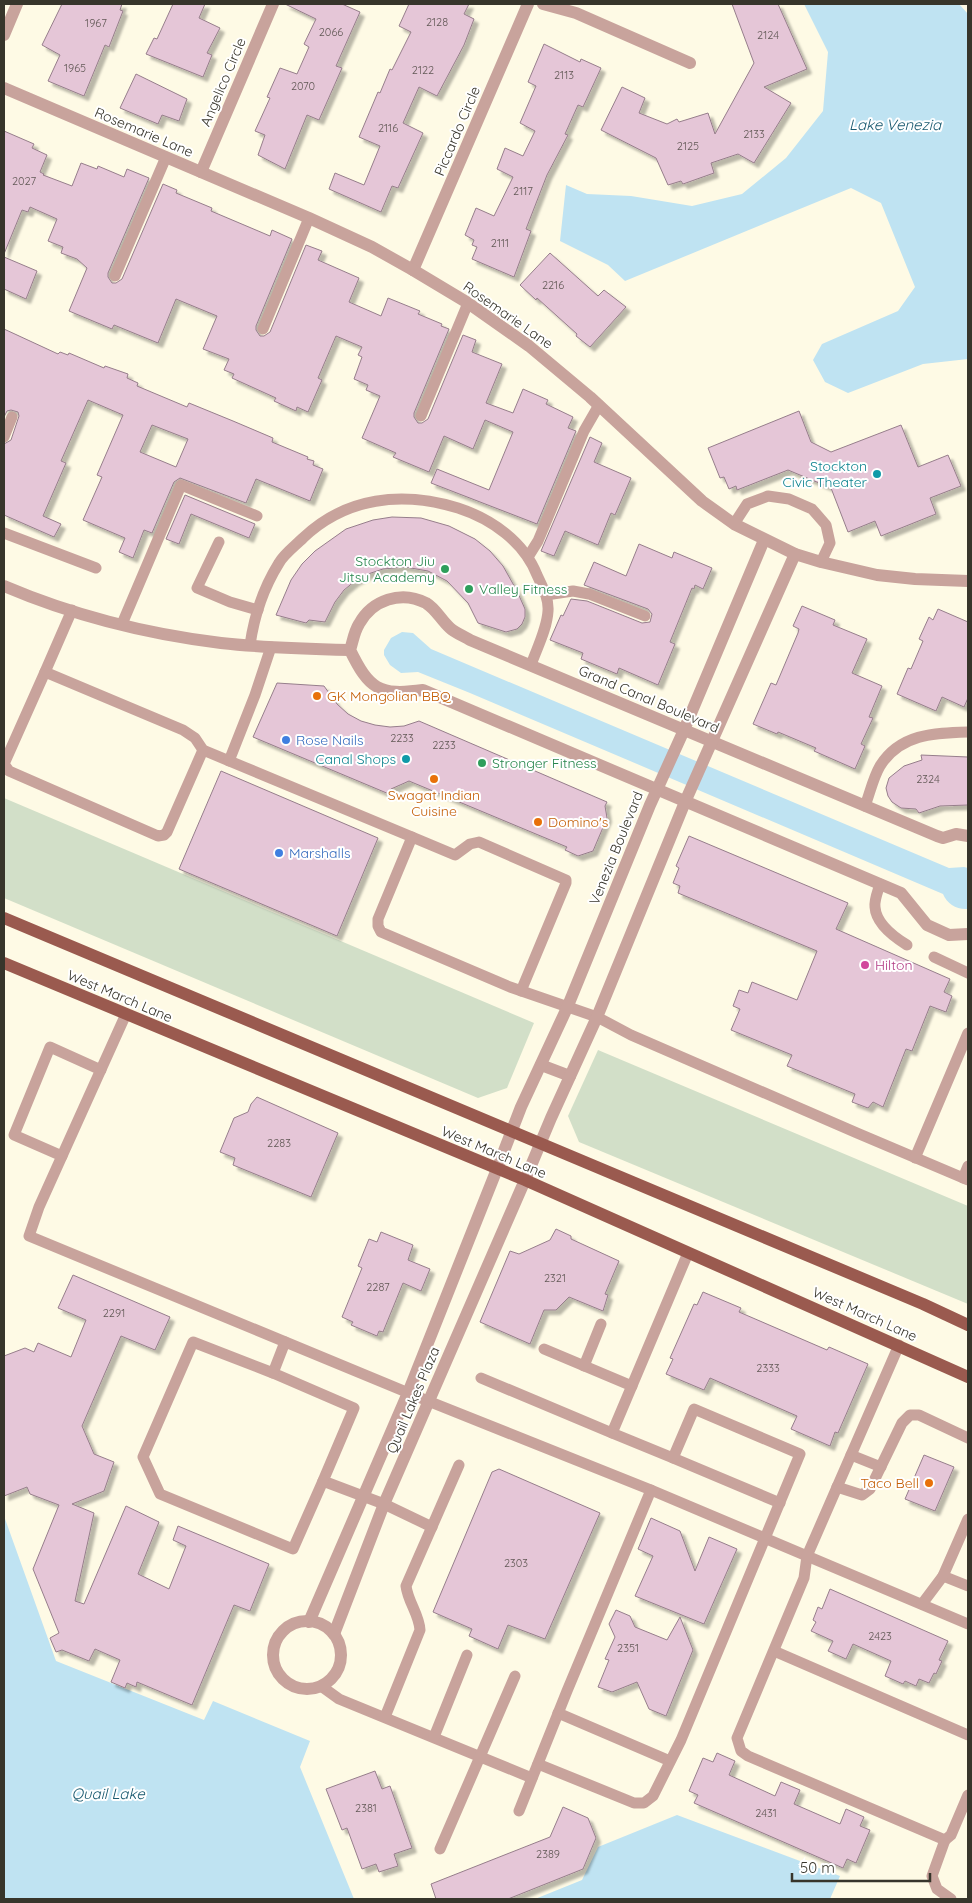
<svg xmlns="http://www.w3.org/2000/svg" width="972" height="1903" viewBox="0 0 972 1903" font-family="Quicksand,sans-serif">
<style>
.green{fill:#d2dfc8}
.water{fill:#bfe3f2}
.building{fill:#e5c6d7;stroke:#967e8b;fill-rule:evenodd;filter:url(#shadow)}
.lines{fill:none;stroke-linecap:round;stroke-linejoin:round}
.service{stroke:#c8a39c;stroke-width:11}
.minor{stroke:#c8a39c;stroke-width:12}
.tertiary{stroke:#c8a39c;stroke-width:12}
.primary{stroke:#9a5a4f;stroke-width:12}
.culture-dot{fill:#0f9aa8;stroke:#fff;stroke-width:2}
.leisure-dot{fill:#2e9e5b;stroke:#fff;stroke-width:2}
.food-dot{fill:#e8710a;stroke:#fff;stroke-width:2}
.shop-dot{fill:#3f7fe0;stroke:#fff;stroke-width:2}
.hotel-dot{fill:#d1479c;stroke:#fff;stroke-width:2}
.labels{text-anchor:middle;stroke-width:4;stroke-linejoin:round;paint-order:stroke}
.number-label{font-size:11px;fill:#625956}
.street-label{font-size:14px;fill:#37352b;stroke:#fff}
.culture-label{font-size:14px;fill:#0d838f;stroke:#fff;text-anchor:end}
.leisure-label{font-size:14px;fill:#27864d;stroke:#fff;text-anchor:start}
.food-label{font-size:14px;fill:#c56008;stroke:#fff;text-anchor:start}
.shop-label{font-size:14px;fill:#366cbe;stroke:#fff;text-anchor:start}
.hotel-label{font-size:14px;fill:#b23c85;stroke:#fff;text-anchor:start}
.water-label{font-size:15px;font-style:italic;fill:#18596f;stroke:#fff}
</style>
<defs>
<filter id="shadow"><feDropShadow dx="4.5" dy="4.5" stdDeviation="1" flood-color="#0004"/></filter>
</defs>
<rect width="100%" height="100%" fill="#fefae5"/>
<g class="green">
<path d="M4,798L534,1023L507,1088L478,1098L4,898Z"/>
<path d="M598,1050L968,1206V1304L579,1142L568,1116Z"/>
</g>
<g class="water">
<path d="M804,4H959L968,14V359L923,364L848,393L825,382L813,360L822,344L898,311L915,287L881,203L851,188L625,281L608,265L560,241L566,185L587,194L631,196L692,206L742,194L786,158L823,111L828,52Z"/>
<path d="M402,632L413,633L431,649L949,868L964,867L968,868V909C957,910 947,904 943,894L470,693L418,672L401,673L390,665L384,655V650L391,638Z"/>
<path d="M4,1516L56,1661L204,1720L213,1701L310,1741L300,1767L354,1899H4Z"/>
<path d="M677,1815L840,1876L830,1899H535L582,1880L598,1847Z"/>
</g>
<g class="building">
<path d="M62,4H122L120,10L123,11L109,47L105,45L84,96L48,81L60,55L42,45Z"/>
<path d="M173,4H205L199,18L220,28L207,53L212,55L203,77L146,54L154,38L157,39Z"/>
<path d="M285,4H342L360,12L336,66L342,68L319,120L307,115L285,169L258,155L265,135L255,131L270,98L267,97L280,68L297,74L309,47L304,44L316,19Z"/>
<path d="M409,4H469L464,14L474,19L464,45L437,96L419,87L403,123L423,133L398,188L392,186L381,212L329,189L335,173L364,185L380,146L359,137L378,92L380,93L390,69L392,70L411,32L399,26Z"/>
<path d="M732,4H778L807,69L764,87L791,103L754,163L738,154L711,163L714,173L683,184L681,181L668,185L656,158L601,130L622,87L645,98L639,113L667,124L677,119L679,122L708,113L715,134L754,63Z"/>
<path d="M544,44L580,62L581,59L601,68L583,107L578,105L565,134L568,135L547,175L526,229L531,231L514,277L472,259L477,247L472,245L474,240L465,235L476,208L494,216L513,177L497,169L505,148L523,156L535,131L520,123L536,86L528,82Z"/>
<path d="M136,74L187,99L179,121L162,115L158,124L120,108Z"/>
<path d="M4,131L34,144L32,148L47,155L40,172L44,174L43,175L72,186L81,163L97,169L98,166L124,177L127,169L149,178L108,273V277L112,283H116L122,279L163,184L177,190L176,193L212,208L211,211L270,236L272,230L292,239L256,326V330L260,336H264L270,332L306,245L322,251L318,260L359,278L349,302L381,316L388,298L420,311L418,314L442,324L441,326L449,329L414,413V417L418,423H422L428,419L463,335L476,340L472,352L502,364L486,403L513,413L523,389L548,400L546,404L573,417L568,428L576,431L537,524L431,483L437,469L489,490L513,432L485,420L473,449L444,436L429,472L393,457L396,453L362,438L380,396L366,390L368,385L354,379L362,357L358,355L362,347L336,336L318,378L322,380L308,412L297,407L296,411L274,401L276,398L232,378L234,374L224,370L229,359L203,349L217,316L176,299L158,343L114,325L112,329L69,311L87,268L77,259L61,253L63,247L48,241L57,219L30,207L28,212L22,210L4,254Z"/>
<path d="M550,253L598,296L604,290L626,307L590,347L576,336L577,334L537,298L536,300L520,285Z"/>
<path d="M4,257L37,271L26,299L4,289Z"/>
<path d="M4,329L58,354L60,352L68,355L69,353L104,368L105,366L128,374L127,378L138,383L137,386L187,407L189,403L233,421L273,438L272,442L308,457L307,459L314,461L313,465L323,469L310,501L256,479L246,503L180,478L174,482L152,533L144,530L133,558L119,552L125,538L83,520L102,477L97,475L123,415L88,400L61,461L66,463L43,516L61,524L54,537L4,515V444L11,440L19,416L18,412L11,410L7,411L4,417ZM152,425L188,439L176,467L140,452Z"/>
<path d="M799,411L811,442L831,452L901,425L918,467L948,455L961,486L930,498L936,514L881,536L875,521L848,532L831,488L788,470L737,490L736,486L729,489L724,477L720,478L708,448Z"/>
<path d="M590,437L602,443L594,462L631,478L615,515L611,513L598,545L565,531L554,556L541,551Z"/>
<path d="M185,495L255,524L249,538L191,514L179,544L166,539Z"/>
<path d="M392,517L421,518L449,526L475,539L490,551L503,566L517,591L525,609V617L522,624L517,629L506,632L478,623L468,603L447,581L428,571L405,567L383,569L368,574L355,581L344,590L335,602L325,622L309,620L306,623L276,615L291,580L302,564L315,551L346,529L373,520Z"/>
<path d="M639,544L672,558L674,552L712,568L703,589L695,585L694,589L692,588L670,642L675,644L658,685L619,668L617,674L581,659L583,653L550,640L561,615L563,616L571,599L587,601L642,623L650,622L652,614L648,609L584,585L594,562L626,576Z"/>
<path d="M802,606L835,620L833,625L867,639L852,673L882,686L869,717L873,718L861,744L865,746L855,769L814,751L816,748L778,732L777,734L753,724L771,683L776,685L798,633L799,629L793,626Z"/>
<path d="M938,609L968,622V698L964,707L942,697L936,711L897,694L908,668L911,669L923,641L919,639L929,617L933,620Z"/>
<path d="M277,683L324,686L337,704L348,714L361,721L375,725L390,727L404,726L419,721L607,802L605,806L607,818L593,851L578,856L565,850L567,847L409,781L391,789L389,794L253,737Z"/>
<path d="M921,755L968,757V805L940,806L919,813L916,809L901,808L892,802L888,796L886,788L889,778L904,766L922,760Z"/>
<path d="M221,771L378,838L337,936L179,869Z"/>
<path d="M689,836L848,903L836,929L950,979L944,992L952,996L946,1012L930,1006L912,1051L906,1049L883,1107L873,1102L868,1108L852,1102L855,1094L787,1066L792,1055L731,1030L740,1009L733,1006L739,990L748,993L752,982L797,1000L817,951L678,893L680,886L673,883L679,868L676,866Z"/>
<path d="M257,1097L338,1133L311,1197L233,1165L235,1158L220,1152L234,1118L248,1112L251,1104Z"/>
<path d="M556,1229L571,1236V1239L619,1261L605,1294L608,1295L603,1311L569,1297L556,1310H544L530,1344L480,1322L510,1251L519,1254L550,1240Z"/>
<path d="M381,1232L413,1245L408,1260L430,1269L421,1291L403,1283L383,1332L379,1331L377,1336L351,1325L353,1322L342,1317L362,1268L358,1266L369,1239L377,1242Z"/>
<path d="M73,1275L170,1317L155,1350L121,1336L82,1426L94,1454L114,1462L104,1491L72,1504L94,1513L75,1601L84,1604L126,1506L159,1522L138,1574L169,1589L186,1546L173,1540L178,1526L269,1564L250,1611L234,1605L192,1705L137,1682L136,1687L127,1683L125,1688L111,1682L120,1660L95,1649L89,1661L62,1650L56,1652L50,1638L59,1633L33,1569L59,1505L30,1494L27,1487L4,1496V1356L25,1348L34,1352L38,1343L71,1357L86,1320L58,1308Z"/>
<path d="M703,1292L741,1308L739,1312L827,1350L829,1347L868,1364L838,1433L835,1432L830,1446L791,1429L797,1416L710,1378L704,1390L666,1374L673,1359L670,1358L694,1304L697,1305Z"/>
<path d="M924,1455L954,1467L935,1511L905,1499Z"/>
<path d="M499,1469L600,1513L545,1639L508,1625L498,1649L469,1636L472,1629L433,1612L492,1472Z"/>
<path d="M651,1518L680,1531L695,1571L709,1537L737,1549L704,1624L635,1596L653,1556L638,1549Z"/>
<path d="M830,1589L948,1641L939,1660L942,1661L936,1674L934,1673L929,1683L919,1679L916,1686L905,1681L903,1684L885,1676L891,1661L853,1644L846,1659L828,1651L833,1641L811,1631L816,1622L813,1620L818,1607L822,1609Z"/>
<path d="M616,1610L630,1616L635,1627L667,1640L680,1617L693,1650L666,1716L649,1709L637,1682L612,1692L598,1687L609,1660L605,1659L615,1637L609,1624Z"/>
<path d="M717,1753L735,1761L729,1775L775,1796L781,1782L800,1790L794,1804L840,1824L846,1809L864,1817L860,1826L870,1830L856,1863L847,1859L843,1868L694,1803L698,1795L689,1791L703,1758L713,1762Z"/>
<path d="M375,1771L382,1789L390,1786L412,1848L394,1854L398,1866L379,1872L376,1864L362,1869L347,1828L342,1830L326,1789Z"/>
<path d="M563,1807L588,1818L596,1838L583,1869L508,1899H436L431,1884L550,1837Z"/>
</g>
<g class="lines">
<g class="service">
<path d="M115,276L166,157"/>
<path d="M263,329L309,218"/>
<path d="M421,416L468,303"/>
<path d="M4,437L12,417"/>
<path d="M734,524L747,504L768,496L789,499L812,509L826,525L830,543L821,562"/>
<path d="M4,533L96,568"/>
<path d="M219,542L197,588L230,602L258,610"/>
<path d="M528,557L538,541L584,431L599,405"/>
<path d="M546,595L573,591L589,594L645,616"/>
<path d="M72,610L45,672L183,730L195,738L203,750L412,837L378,919V926L381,932L510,987L597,1017L631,1035L857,1133L968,1180"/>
<path d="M122,624L181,485L257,516"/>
<path d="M250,645C254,617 264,587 279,563C284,554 295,546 303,538C346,497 402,491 458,508C492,519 524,542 537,575C542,586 549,598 548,611C547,629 537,648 531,665"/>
<path d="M45,672L4,764L9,771L158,836L164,835L167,832L203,750"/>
<path d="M229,761L255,695L271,647"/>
<path d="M865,806C870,793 873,778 880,766C900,734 933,733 968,732"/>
<path d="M412,837L455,855L470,844L479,842L566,880V883L521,991"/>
<path d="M880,884C878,891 874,900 875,907C876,924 894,937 907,945"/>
<path d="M934,957L968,973"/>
<path d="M126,1014L39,1207L29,1236L428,1401L651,1490L968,1624"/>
<path d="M62,1156L14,1135L50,1047L101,1070"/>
<path d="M915,1158L968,1033"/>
<path d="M963,1178L968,1166"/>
<path d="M285,1342L273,1373L354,1408L323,1481L384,1504L432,1527"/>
<path d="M899,1345L807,1556L804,1578L737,1738L741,1751L748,1756L945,1840L932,1876L937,1889L951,1899"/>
<path d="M544,1349L632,1386"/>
<path d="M584,1366L601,1324"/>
<path d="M273,1373L193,1342L143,1457L160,1494L293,1549L323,1481"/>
<path d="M481,1378L612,1433L688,1253"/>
<path d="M851,1455L881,1467"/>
<path d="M673,1458L780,1503"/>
<path d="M837,1487L862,1495L870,1489L902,1423L910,1415H919L968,1438"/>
<path d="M943,1576L968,1586"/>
<path d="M922,1604L943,1576L968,1519"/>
<path d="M774,1651L968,1735"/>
<path d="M321,1686L339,1699L532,1778"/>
<path d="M558,1713L670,1761"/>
<path d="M385,1717L420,1630C419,1614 408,1602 406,1586L459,1465"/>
<path d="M434,1737L467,1655"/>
<path d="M538,1764L634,1803H644L653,1796L681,1740L800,1454L694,1409L673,1458L612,1433"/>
<path d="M519,1811L567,1691L651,1490"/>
<path d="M945,1840L951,1835L968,1795"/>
<path d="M440,1849L515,1676"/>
</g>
<g class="minor">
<path d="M543,4L576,13L690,63"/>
<path d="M4,35L17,4"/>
<path d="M201,172L273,4"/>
<path d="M413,270L528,4"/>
<path d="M4,586C72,615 147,634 221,643C264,648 307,649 350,650"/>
<path d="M968,836L956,834L943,838L937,836L470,640C464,636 455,633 450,628C441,620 436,609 426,603C401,590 372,600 359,624C354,632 353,641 350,650C369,689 379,696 423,690L901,893L927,925L949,935L968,934"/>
<path d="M541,1065L570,1076"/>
<circle cx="307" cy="1655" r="34"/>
<path d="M309,1622L408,1393L497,1169"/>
<path d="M334,1634L384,1504L525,1180"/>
</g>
<g class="tertiary">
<path d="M4,88L309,218L372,247L413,270L468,303L529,346L590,397L702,501L734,524L795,554L821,562L877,575L915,579L968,581"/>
<path d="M497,1169L521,1107L567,1008L650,805L684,730L764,540"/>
<path d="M525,1180L551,1118L597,1017L685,802L795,554"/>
</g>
<g class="primary">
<path d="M4,918L923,1304L968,1325"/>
<path d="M4,963L525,1180L968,1377"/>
</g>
</g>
<g class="culture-dot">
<circle cx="877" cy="474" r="5"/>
<circle cx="406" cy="759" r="5"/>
</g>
<g class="leisure-dot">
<circle cx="445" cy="569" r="5"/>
<circle cx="469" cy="589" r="5"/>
<circle cx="482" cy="763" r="5"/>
</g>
<g class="food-dot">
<circle cx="317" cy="696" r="5"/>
<circle cx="434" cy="779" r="5"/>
<circle cx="538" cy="822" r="5"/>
<circle cx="929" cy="1483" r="5"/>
</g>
<g class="shop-dot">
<circle cx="286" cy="740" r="5"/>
<circle cx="279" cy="853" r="5"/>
</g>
<circle class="hotel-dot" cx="865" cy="965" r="5"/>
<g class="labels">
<g class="number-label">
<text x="437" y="26">2128</text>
<text x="96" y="27">1967</text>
<text x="331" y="36">2066</text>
<text x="768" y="39">2124</text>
<text x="75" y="72">1965</text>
<text x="423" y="74">2122</text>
<text x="564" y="79">2113</text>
<text x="303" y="90">2070</text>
<text x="388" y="132">2116</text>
<text x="754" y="138">2133</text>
<text x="688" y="150">2125</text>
<text x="24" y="185">2027</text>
<text x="523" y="195">2117</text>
<text x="500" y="247">2111</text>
<text x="553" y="289">2216</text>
<text x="402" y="742">2233</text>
<text x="444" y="749">2233</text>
<text x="928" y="783">2324</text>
<text x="279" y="1147">2283</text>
<text x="555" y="1282">2321</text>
<text x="378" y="1291">2287</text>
<text x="114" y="1317">2291</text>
<text x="768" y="1372">2333</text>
<text x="516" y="1567">2303</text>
<text x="880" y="1640">2423</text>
<text x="628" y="1652">2351</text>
<text x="366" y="1812">2381</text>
<text x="766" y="1817">2431</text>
<text x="548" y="1858">2389</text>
</g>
<g class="street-label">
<text transform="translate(223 82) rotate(-67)" y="5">Angelico Circle</text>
<text transform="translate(457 131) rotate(-67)" y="5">Piccardo Circle</text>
<text transform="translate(144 132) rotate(23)" y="5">Rosemarie Lane</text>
<text transform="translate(508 315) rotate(35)" y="5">Rosemarie Lane</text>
<text transform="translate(649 699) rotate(23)" y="5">Grand Canal Boulevard</text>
<text transform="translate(616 848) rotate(-68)" y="5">Venezia Boulevard</text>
<text transform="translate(120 996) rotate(23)" y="5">West March Lane</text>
<text transform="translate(494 1152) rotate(23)" y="5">West March Lane</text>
<text transform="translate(865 1314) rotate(24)" y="5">West March Lane</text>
<text transform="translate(413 1400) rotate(-67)" y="5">Quail Lakes Plaza</text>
</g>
<g class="culture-label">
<text x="867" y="471">Stockton<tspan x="867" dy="16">Civic Theater</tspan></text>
<text x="396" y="764">Canal Shops</text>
</g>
<g class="leisure-label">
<text x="435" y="566" text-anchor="end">Stockton Jiu<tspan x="435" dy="16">Jitsu Academy</tspan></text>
<text x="479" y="594">Valley Fitness</text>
<text x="492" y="768">Stronger Fitness</text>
</g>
<g class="food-label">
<text x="327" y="701">GK Mongolian BBQ</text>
<text x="434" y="800" text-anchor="middle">Swagat Indian<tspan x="434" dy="16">Cuisine</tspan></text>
<text x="548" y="827">Domino's</text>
<text x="919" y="1488" text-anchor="end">Taco Bell</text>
</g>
<g class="shop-label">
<text x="296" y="745">Rose Nails</text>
<text x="289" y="858">Marshalls</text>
</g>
<g class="hotel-label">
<text x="875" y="970">Hilton</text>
</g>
<g class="water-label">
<text x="895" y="130">Lake Venezia</text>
<text x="108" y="1799">Quail Lake</text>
</g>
</g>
<rect width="972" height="1903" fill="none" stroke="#37352b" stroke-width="10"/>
<path d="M792 1873v8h138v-8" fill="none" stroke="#37352b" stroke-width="2.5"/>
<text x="800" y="1873" font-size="15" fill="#37352b" stroke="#ffffff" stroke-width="4" paint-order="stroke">50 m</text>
</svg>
